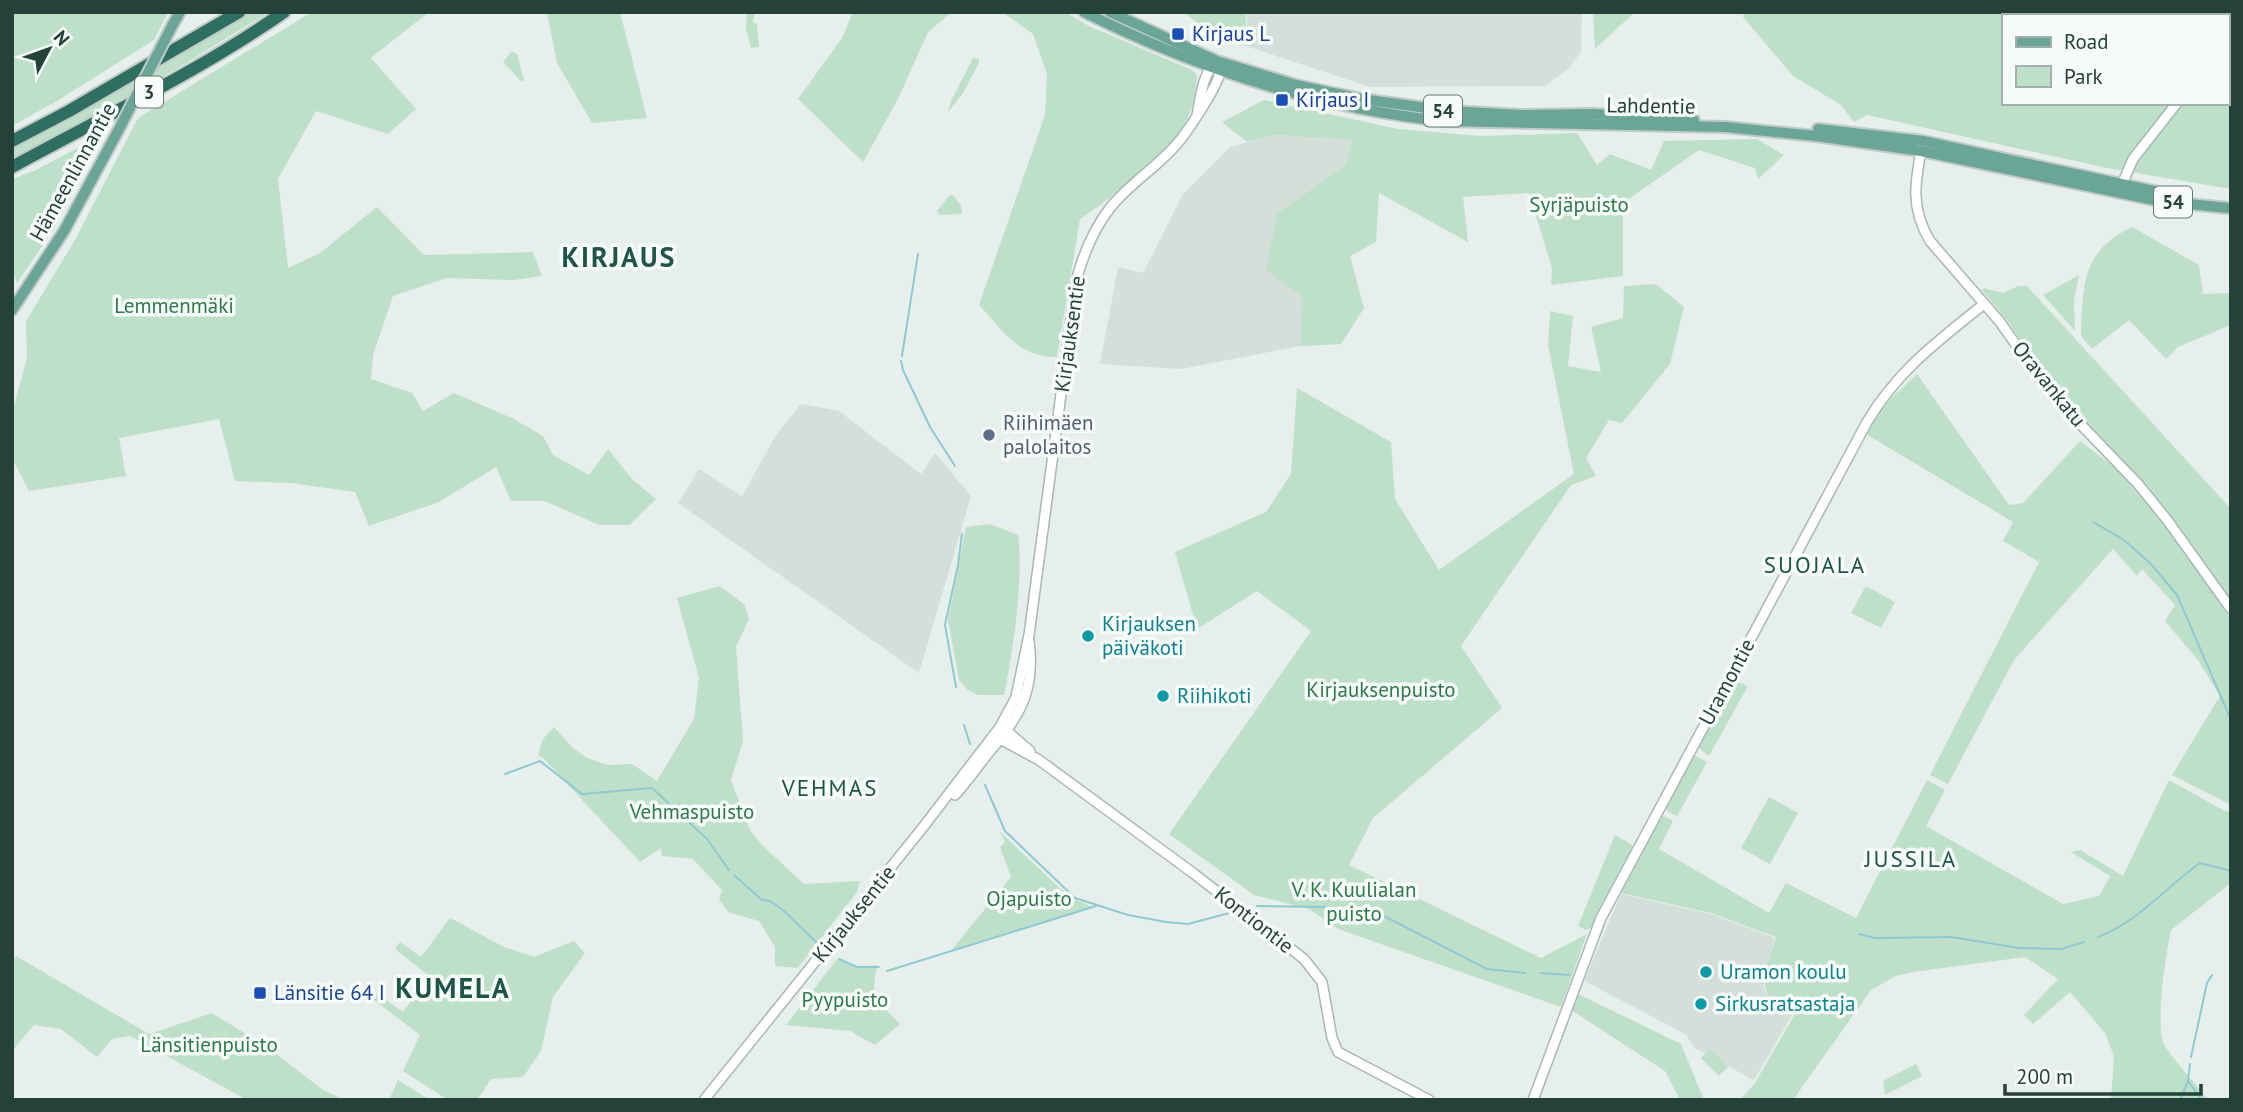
<svg xmlns="http://www.w3.org/2000/svg" width="2243" height="1112" viewBox="0 0 2243 1112" font-family="'PT Sans',sans-serif">
<style>
.built{fill:#d4dfda}
.green{fill:#bfe0c8}
.lines{fill:none;stroke-linecap:round;stroke-linejoin:round}
.stream{stroke:#8ec9d4;stroke-width:2}
.minor-casing{stroke:#a8b8b2;stroke-width:12}
.major-casing{stroke:#c2cac8;stroke-width:14}
.highway-casing{stroke:#c2cac8;stroke-width:16}
.minor{stroke:#fff;stroke-width:9}
.major{stroke:#6aa596;stroke-width:10}
.highway{stroke:#2f6f62;stroke-width:12}
.major-bridge-casing{stroke:#c2cac8;stroke-width:14;stroke-linecap:butt}
.major-bridge{stroke:#6aa596;stroke-width:10}
.transit-dot{fill:#1a4fb4;stroke:#f7fbf9;stroke-width:2.5}
.service-dot{fill:#5c6f8a;stroke:#f7fbf9;stroke-width:2.5}
.culture-dot{fill:#0f9aa8;stroke:#f7fbf9;stroke-width:2.5}
.labels{text-anchor:middle;stroke-width:7;stroke-linejoin:round;paint-order:stroke}
.shield{fill:#f7fbf9;stroke:#637a73;stroke-width:2}
.shield-label{font-size:19px;font-weight:bold;fill:#24423a}
.transit-label{font-size:21px;fill:#164399;stroke:#f7fbf9;text-anchor:start}
.street-label{font-size:21px;fill:#24423a;stroke:#f7fbf9}
.park-label{font-size:21px;fill:#2d7a4b;stroke:#f7fbf9}
.service-label{font-size:21px;fill:#4e5e75;stroke:#f7fbf9;text-anchor:start}
.culture-label{font-size:21px;fill:#0d838f;stroke:#f7fbf9;text-anchor:start}
.neighbourhood-label{font-size:23px;letter-spacing:2px;fill:#1f5548;stroke:#f7fbf9}
.district-label{font-size:28px;font-weight:bold;letter-spacing:2px;fill:#1f5548;stroke:#f7fbf9}
</style>
<rect width="100%" height="100%" fill="#e6efeb"/>
<g class="built">
<path d="M1247,12H1582L1581,52L1569,68L1545,86L1370,87L1246,46Z"/>
<path d="M1275,135L1353,140L1345,166L1277,213L1302,296L1300,346L1181,369L1100,364L1118,267L1143,273L1183,194L1230,147Z"/>
<path d="M801,404L839,411L921,474L935,453L971,496L919,673L678,503L699,469L742,496L776,435Z"/>
<path d="M1621,894L1711,914L1775,938L1764,974V989L1770,999L1794,1012L1754,1080L1694,1048L1686,1035L1674,1028L1584,981Z"/>
</g>
<g class="green">
<path d="M12,12H168L154,40L57,101L12,126Z"/>
<path d="M247,12H269L178,68L12,160V147L171,59Z"/>
<path d="M312,12H429L371,58L416,109L388,134L316,111L278,179L288,268L320,253L377,207L424,255L533,252L542,276L514,280L447,278L393,296L373,355L371,379L412,393L423,411L454,393L512,418L543,436L553,455L589,475L608,449L633,480L656,499L630,525H599L545,501H511L496,467L439,502L369,526L355,492L291,483L235,481L219,419L119,438L126,476L29,491L12,458V413L27,358L26,321L76,238L138,118Z"/>
<path d="M547,12H620L647,118L592,123L557,63Z"/>
<path d="M747,12H755L753,22L757,24L759,47L751,48L746,29Z"/>
<path d="M853,12H952L928,32L898,99L863,162L798,99L842,38Z"/>
<path d="M1002,12H1065L1089,26L1192,70L1197,75C1196,124 1170,147 1135,176C1117,192 1100,206 1080,219L1057,357C1016,356 1005,332 979,305L1045,115L1047,74L1033,34Z"/>
<path d="M1184,12H1246L1245,46C1222,39 1201,28 1184,12Z"/>
<path d="M1593,12H1635L1595,49Z"/>
<path d="M1744,12H2214L2211,16H2003V103H2227V32L2231,34V189L2107,168L1867,115L1854,122L1841,105L1793,76L1743,17Z"/>
<path d="M512,51L517,54L524,80L522,82L503,62Z"/>
<path d="M973,58L979,59V63L963,93L948,112L951,101Z"/>
<path d="M1264,100L1398,129L1480,136L1577,133L1597,165L1610,154L1651,170L1664,141L1757,139L1784,155L1758,179L1755,168L1699,150L1623,203V276L1551,285L1552,268L1529,193L1463,197L1468,242L1379,193L1376,242L1350,256L1364,308L1341,344L1300,346L1302,296L1266,270L1277,213L1345,166L1353,140L1275,135L1247,142L1222,122Z"/>
<path d="M104,134L54,229L17,283L12,270V179L36,170Z"/>
<path d="M950,195L954,196L961,206L962,214L940,215L937,211Z"/>
<path d="M2132,227L2199,265L2203,294L2231,293V325L2178,347L2166,359L2129,320L2092,349L2081,336C2083,286 2081,251 2132,227Z"/>
<path d="M2079,275L2074,301L2075,331L2043,295Z"/>
<path d="M1656,284L1684,307L1670,364L1622,423L1609,420L1586,458L1596,476L1571,485L1461,646L1502,708L1373,818L1349,865L1541,958L1587,934L1561,1007L1338,929L1309,909L1254,895L1169,834L1311,631L1257,591L1197,629L1175,552L1266,512L1291,474L1297,388L1391,442L1395,499L1439,570L1574,474L1548,345L1550,311L1573,316L1568,366L1601,372L1591,327L1623,318L1624,286Z"/>
<path d="M2018,286H2027L2231,509V602L2166,510L2045,377L2010,324L1982,290L1984,288L2003,293Z"/>
<path d="M1917,374L2009,505L2023,503L2080,441L2114,467L2158,516L2231,619V805L2172,775L2220,696L2198,660L2165,621L2175,605L2142,569L2137,576L2113,549L2014,660L1948,784L1930,775L2039,562L2003,541L2013,522L1866,434L1883,406Z"/>
<path d="M990,524L1018,535C1024,580 1013,650 1004,695H978L968,690L959,680L948,620L966,527Z"/>
<path d="M720,586L745,605L749,619L736,647L743,741L731,780L750,830L763,846L804,884L860,881L857,892L798,968L775,966V947L759,921L728,912L719,899L722,890L693,859L662,856L661,848L640,862L543,758L538,755L543,739L554,727L573,748L587,758L608,765L632,764L657,781L694,719L699,678L677,598Z"/>
<path d="M1866,586L1895,602L1881,628L1851,613Z"/>
<path d="M1737,682L1748,686L1709,756L1700,749L1698,745L1731,684Z"/>
<path d="M1696,756L1707,762L1677,816L1668,812L1665,805L1692,757Z"/>
<path d="M1927,780L1945,790L1926,826L2063,904L2099,896L2110,876L2071,852L2080,850L2123,876L2169,780L2225,811L2231,812V883L2171,930C2166,953 2155,1023 2164,1044C2170,1056 2199,1087 2208,1100H2111L2114,1056L2105,1033L2070,992L2033,1024L2024,1015L2058,979L2025,957L1913,972L1896,976L1871,990L1793,1100H1740L1755,1083L1796,1012C1788,1007 1777,1004 1771,998C1756,983 1772,953 1776,937L1711,913L1621,893L1662,815L1673,821L1659,849L1769,913L1786,883L1856,918Z"/>
<path d="M1769,797L1798,813L1770,864L1741,848Z"/>
<path d="M999,831L1068,896L1092,907L950,952L1011,877L1000,847L1005,842Z"/>
<path d="M1615,835L1632,845L1633,849L1605,898L1591,928L1586,930L1578,926Z"/>
<path d="M450,918L504,947L534,957L574,941L585,953L553,997L541,1051L523,1077L491,1079L477,1100H448L403,1071L420,1035L365,993L369,988L403,1012L429,976L395,949L400,942L421,957Z"/>
<path d="M16,956L149,1034L212,1013L266,1046L323,1090L345,1100H247L130,1036L112,1039L97,1057L61,1029L34,1025L12,1051V964Z"/>
<path d="M837,959L855,967L878,965C868,998 879,1002 900,1024L875,1045L850,1031L786,1025Z"/>
<path d="M1576,993L1681,1044L1704,1100H1680L1665,1071L1571,1010Z"/>
<path d="M1710,1049L1728,1067L1719,1076L1701,1058Z"/>
<path d="M1916,1064L1922,1076L1885,1095L1883,1081Z"/>
<path d="M398,1080L430,1100H389Z"/>
</g>
<g class="lines">
<g class="stream">
<path d="M902,356L918,254"/>
<path d="M901,361L903,370L930,427L955,466"/>
<path d="M2093,522L2124,540L2151,564L2177,595L2231,720"/>
<path d="M956,687L945,625L958,565L962,534"/>
<path d="M964,725L970,744"/>
<path d="M505,774L540,761L582,794L652,788L707,839L729,870"/>
<path d="M985,785L1005,831L1075,898L1128,915L1166,922L1188,924L1233,912"/>
<path d="M734,875L762,900L770,901L783,910L819,945"/>
<path d="M1257,906L1332,907L1382,915L1487,969L1525,973"/>
<path d="M1859,934L1875,938L1951,937L2019,948L2061,949L2084,942"/>
<path d="M2098,937C2138,922 2166,887 2200,863L2231,871"/>
<path d="M839,959L857,967H879"/>
<path d="M887,971L1096,906"/>
<path d="M1541,973L1569,975"/>
<path d="M2191,1057L2207,983L2212,975"/>
<path d="M2188,1081L2202,1100"/>
<path d="M2180,1100L2188,1081L2190,1064"/>
</g>
<defs>
<g id="minor">
<path d="M2223,16L2225,12"/>
<path d="M1922,146C1915,182 1910,208 1930,241L2000,322L2036,373L2062,405L2138,484L2168,521L2231,609"/>
<path d="M2120,189L2133,159L2177,103"/>
<path d="M1008,732L1030,751"/>
<path d="M1002,740L1039,760L1193,873L1304,959L1322,982L1332,1038L1338,1052L1429,1100"/>
<path d="M955,795C966,783 976,769 986,756C1018,718 1036,694 1029,641"/>
<path d="M704,1100L924,826L1000,727L1016,697L1029,635L1076,281C1083,255 1093,230 1110,208C1129,184 1156,168 1176,145C1186,134 1219,85 1220,71C1220,67 1218,64 1217,61C1202,74 1201,96 1197,115"/>
<path d="M1533,1100L1601,918L1867,422C1898,370 1938,341 1984,304"/>
</g>
<g id="major">
<path d="M1084,12C1198,69 1317,108 1443,121L1725,127L1816,136L1921,151L2159,201L2228,208"/>
<path d="M1110,12L1217,61L1296,85L1361,99L1449,111L1521,115L1592,114L1694,120"/>
<path d="M172,26L180,12"/>
<path d="M1818,129L1923,141L2177,196"/>
<path d="M12,310L64,231L118,131"/>
</g>
<g id="highway">
<path d="M12,141L69,111L239,12"/>
<path d="M12,167C103,117 198,72 284,12"/>
</g>
</defs>
<use href="#minor" class="minor-casing"/>
<use href="#major" class="major-casing"/>
<use href="#highway" class="highway-casing"/>
<use href="#minor" class="minor"/>
<use href="#major" class="major"/>
<use href="#highway" class="highway"/>
<defs>
<path id="major-bridge" d="M118,131L172,26"/>
</defs>
<use href="#major-bridge" class="major-bridge-casing"/>
<use href="#major-bridge" class="major-bridge"/>
</g>
<g class="transit-dot">
<rect x="1171" y="27" width="14" height="14" rx="3.5"/>
<rect x="1275" y="93" width="14" height="14" rx="3.5"/>
<rect x="253" y="986" width="14" height="14" rx="3.5"/>
</g>
<circle class="service-dot" cx="989" cy="435" r="7"/>
<g class="culture-dot">
<circle cx="1088" cy="636" r="7"/>
<circle cx="1163" cy="696" r="7"/>
<circle cx="1706" cy="972" r="7"/>
<circle cx="1701" cy="1004" r="7"/>
</g>
<g class="labels">
<g class="shield">
<rect x="135" y="76.5" width="28" height="31" rx="5"/>
<rect x="1424" y="95.5" width="38" height="31" rx="5"/>
<rect x="2154" y="186.5" width="38" height="31" rx="5"/>
</g>
<g class="shield-label">
<text x="149" y="99">3</text>
<text x="1443" y="118">54</text>
<text x="2173" y="209">54</text>
</g>
<g class="transit-label">
<text x="1192" y="41">Kirjaus L</text>
<text x="1296" y="107">Kirjaus I</text>
<text x="274" y="1000">Länsitie 64 I</text>
</g>
<g class="street-label">
<text transform="translate(1651 106) rotate(1)" y="7">Lahdentie</text>
<text transform="translate(73 172) rotate(-61)" y="7">Hämeenlinnantie</text>
<text transform="translate(1070 334) rotate(-82)" y="7">Kirjauksentie</text>
<text transform="translate(2049 384) rotate(51)" y="7">Oravankatu</text>
<text transform="translate(1727 682) rotate(-62)" y="7">Uramontie</text>
<text transform="translate(854 914) rotate(-51)" y="7">Kirjauksentie</text>
<text transform="translate(1254 920) rotate(38)" y="7">Kontiontie</text>
</g>
<g class="park-label">
<text x="1579" y="212">Syrjäpuisto</text>
<text x="174" y="313">Lemmenmäki</text>
<text x="1381" y="697">Kirjauksenpuisto</text>
<text x="692" y="819">Vehmaspuisto</text>
<text x="1354" y="897">V. K. Kuulialan<tspan x="1354" dy="24">puisto</tspan></text>
<text x="1029" y="906">Ojapuisto</text>
<text x="845" y="1007">Pyypuisto</text>
<text x="209" y="1052">Länsitienpuisto</text>
</g>
<g class="service-label">
<text x="1003" y="430">Riihimäen<tspan x="1003" dy="24">palolaitos</tspan></text>
</g>
<g class="culture-label">
<text x="1102" y="631">Kirjauksen<tspan x="1102" dy="24">päiväkoti</tspan></text>
<text x="1177" y="703">Riihikoti</text>
<text x="1720" y="979">Uramon koulu</text>
<text x="1715" y="1011">Sirkusratsastaja</text>
</g>
<g class="neighbourhood-label">
<text x="1815" y="573">SUOJALA</text>
<text x="830" y="796">VEHMAS</text>
<text x="1911" y="867">JUSSILA</text>
</g>
<g class="district-label">
<text x="619" y="267">KIRJAUS</text>
<text x="453" y="998">KUMELA</text>
</g>
</g>
<rect width="2243" height="1112" fill="none" stroke="#24423a" stroke-width="28"/>
<rect x="2002" y="14" width="228" height="91" fill="#f7fbf9" stroke="#a3b1ad" stroke-width="2"/>
<rect x="2016" y="37" width="35" height="10" fill="#6aa596" stroke="#a3b1ad" stroke-width="2"/>
<text x="2064" y="49" font-size="21" fill="#24423a">Road</text>
<rect x="2016" y="66" width="35" height="21" fill="#bfe0c8" stroke="#a3b1ad" stroke-width="2"/>
<text x="2064" y="84" font-size="21" fill="#24423a">Park</text>
<g transform="translate(49 49) rotate(49)" stroke="#f7fbf9" stroke-width="5" paint-order="stroke">
<path d="M0-5L12 26L0 18L-12 26Z" fill="#24423a"/>
<text y="-10" font-size="19" font-weight="bold" text-anchor="middle" fill="#24423a">N</text>
</g>
<path d="M2005 1084v10h196v-10" fill="none" stroke="#24423a" stroke-width="3.5"/>
<text x="2016" y="1084" font-size="21" fill="#24423a" stroke="#f7fbf9" stroke-width="5" paint-order="stroke">200 m</text>
</svg>
